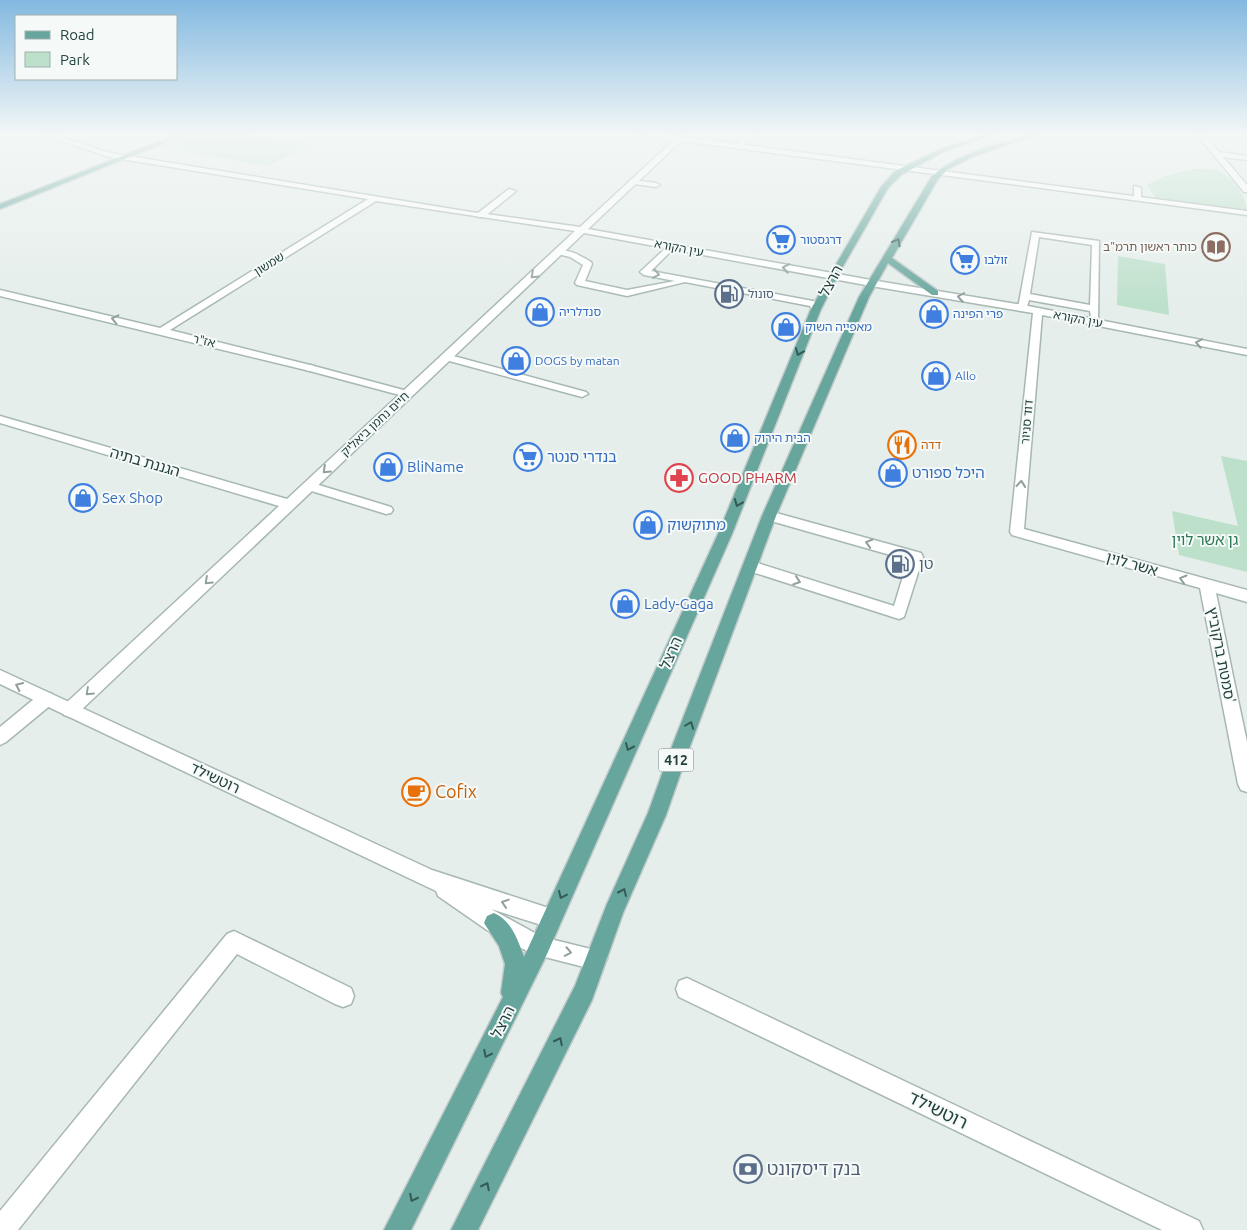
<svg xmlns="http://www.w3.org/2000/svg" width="1247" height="1230" viewBox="0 0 1247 1230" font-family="Ubuntu,'Noto Sans Hebrew',sans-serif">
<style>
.green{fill:#bde0cb}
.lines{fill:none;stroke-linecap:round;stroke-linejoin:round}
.service-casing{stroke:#a7b7b3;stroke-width:3}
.pedestrian-casing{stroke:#a7b7b3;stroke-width:3}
.minor-casing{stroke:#a7b7b3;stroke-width:3}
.tertiary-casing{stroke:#a7b7b3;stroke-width:3}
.primary-casing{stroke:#c1cac9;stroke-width:3}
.service{fill:#fff;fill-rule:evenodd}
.pedestrian{fill:#fff;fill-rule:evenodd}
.minor{fill:#fff;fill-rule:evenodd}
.tertiary{fill:#fff;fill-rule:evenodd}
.primary{fill:#67a69d;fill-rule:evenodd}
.oneway{stroke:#345a55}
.oneway2{stroke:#91a09e}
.labels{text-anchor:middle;stroke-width:4;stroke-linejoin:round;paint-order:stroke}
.far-shop-label{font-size:12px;fill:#366cbe;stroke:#f5faf9;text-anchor:start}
.far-education-label{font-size:12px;fill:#785e54;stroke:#f5faf9;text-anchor:end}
.far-street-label{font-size:12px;fill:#23413d;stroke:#f5faf9}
.far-service-label{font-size:12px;fill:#4e5e75;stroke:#f5faf9;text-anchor:start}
.far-food-label{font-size:12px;fill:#c56008;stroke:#f5faf9;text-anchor:start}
.shield{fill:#f5faf9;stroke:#627875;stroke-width:1}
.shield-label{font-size:14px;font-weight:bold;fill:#23413d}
.street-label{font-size:15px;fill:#23413d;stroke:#f5faf9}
.shop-label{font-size:15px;fill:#366cbe;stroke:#f5faf9;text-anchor:start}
.health-label{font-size:15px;fill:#be3a42;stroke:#f5faf9;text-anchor:start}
.park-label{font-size:15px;fill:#2b7a53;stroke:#f5faf9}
.service-label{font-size:15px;fill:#4e5e75;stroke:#f5faf9;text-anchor:start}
.near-food-label{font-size:18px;fill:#c56008;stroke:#f5faf9;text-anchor:start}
.near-street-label{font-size:18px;fill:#23413d;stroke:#f5faf9}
.near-service-label{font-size:18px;fill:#4e5e75;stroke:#f5faf9;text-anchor:start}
</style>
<rect width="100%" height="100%" fill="#e5eeeb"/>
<g class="green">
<path d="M192,133H239L312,144L268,166L157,147Z"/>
<path d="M1192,169C1200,169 1210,168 1217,170C1231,175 1247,197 1247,211L1156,198L1147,185L1165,176Z"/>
<path d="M1118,256L1165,264L1169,315L1117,305Z"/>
<path d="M1221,456L1247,461V572L1179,555L1172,511L1238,526Z"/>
</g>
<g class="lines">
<defs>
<g id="service">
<path d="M632,180L656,183L660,185L656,187L635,184H632Z"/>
<path d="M1134,186L1141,188V200L1134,198Z"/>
<path d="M509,189L516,191L484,217H478V213Z"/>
<path d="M1032,232L1099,241L1098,324H1092L1090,311L1029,300L1026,310H1020L1018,308ZM1039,237L1092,245L1090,305L1030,294Z"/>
<path d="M670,244L673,245V249L651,271L813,301L816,302L821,309L816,312L813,311L810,306L685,282L627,296L577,285L575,283L583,265L570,257L554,253C565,246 581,256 591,262L592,264L585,281L627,290L675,281L644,275L640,272Z"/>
<path d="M446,354L586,392L588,394L582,397L442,359L441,357Z"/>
<path d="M309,482L391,507L393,510L391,513L386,514L305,489L303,486L305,483Z"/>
<path d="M769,511L921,553L923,557L904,617L899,619L746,570L744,566L746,562L751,561L894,606L908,560L764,519L762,516L764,513Z"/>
<path d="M234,931L351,988L354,996L351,1004L343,1007L335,1004L237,954L18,1230H0V1211L227,934Z"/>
</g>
<g id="pedestrian">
<path d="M310,365L411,392L413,394L407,397L306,370L305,368Z"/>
<path d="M1226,674L1232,676L1234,681L1247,742V792L1241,790L1238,784L1218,681L1220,676Z"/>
<path d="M46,692L52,694L54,699L52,704L6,742L0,745V727L40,694Z"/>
<path d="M687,978L1199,1221L1203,1230H1162L679,997L676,989L679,981Z"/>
</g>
<g id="minor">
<path d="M39,133H48L110,153L471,212L580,227L674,140L637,133H653L738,144L748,133H754L744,145L1247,211V215L681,141L588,229L871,280L1023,305L1247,349V355L1042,315L1024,529L1247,590V602L1216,593L1234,681L1232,686L1226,688L1220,686L1218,681L1200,588L1012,535L1010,532L1033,313L871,286L584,233L76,715L70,717L64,715L62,710L64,705L279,506L0,423V416L287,499L575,231L376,201L170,330L314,366L315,368L310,371L0,296V290L160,328L368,199L109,157Z"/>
<path d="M1196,133H1202L1219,152L1247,156V160L1223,157L1247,185V192H1244Z"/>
</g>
<path id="tertiary" d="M0,670L432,870L558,911L561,918L558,925L551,928L491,909L542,937L603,952L607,959L603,966L596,970L533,954L487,930L438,896L436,891L0,684Z"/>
<g id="primary">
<path d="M181,133H189L0,209V204Z"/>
<path d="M990,133H999L945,151L901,175L888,188L842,268L821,309L732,534L547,954L411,1230H384L503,997L501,993L505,964L499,946L484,923L487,916L494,913C511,920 518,940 524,957L718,534L811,309L834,268L881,187L895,171L941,149Z"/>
<path d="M1033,133H1042L975,156L948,169L938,179L892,258L938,291V295H932L888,263L869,297L776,516L689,749L666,815L623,913L592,1000L478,1230H451L575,986L607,904L648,813L671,749L762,516L859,297L932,176C960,152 999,144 1033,133Z"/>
</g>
</defs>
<use href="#service" class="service-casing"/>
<use href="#pedestrian" class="pedestrian-casing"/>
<use href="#minor" class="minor-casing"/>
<use href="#tertiary" class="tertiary-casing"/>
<use href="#primary" class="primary-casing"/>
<use href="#service" class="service"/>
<use href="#pedestrian" class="pedestrian"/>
<use href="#minor" class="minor"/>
<use href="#tertiary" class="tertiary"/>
<use href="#primary" class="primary"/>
</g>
<defs><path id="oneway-chevron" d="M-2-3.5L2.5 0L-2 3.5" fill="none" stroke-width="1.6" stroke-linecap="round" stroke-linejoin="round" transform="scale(1.25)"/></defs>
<g class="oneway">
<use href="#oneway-chevron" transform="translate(897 242) rotate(-60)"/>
<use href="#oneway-chevron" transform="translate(799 352) rotate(112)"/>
<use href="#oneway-chevron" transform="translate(738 503) rotate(112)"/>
<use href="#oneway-chevron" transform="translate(690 725) rotate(-69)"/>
<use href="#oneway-chevron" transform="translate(629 747) rotate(114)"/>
<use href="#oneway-chevron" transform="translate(623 892) rotate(-66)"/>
<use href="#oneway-chevron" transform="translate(562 895) rotate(115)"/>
<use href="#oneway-chevron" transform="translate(559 1041) rotate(-63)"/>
<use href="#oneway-chevron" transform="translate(487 1054) rotate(117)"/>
<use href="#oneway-chevron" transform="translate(486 1186) rotate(-63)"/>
<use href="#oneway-chevron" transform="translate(413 1198) rotate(117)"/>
</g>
<g class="oneway2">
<use href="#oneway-chevron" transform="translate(786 268) rotate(-170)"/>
<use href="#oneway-chevron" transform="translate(656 274) rotate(11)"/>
<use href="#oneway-chevron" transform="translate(534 275) rotate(137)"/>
<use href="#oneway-chevron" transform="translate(961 297) rotate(-170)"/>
<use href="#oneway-chevron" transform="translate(115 319) rotate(-167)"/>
<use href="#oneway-chevron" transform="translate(1199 343) rotate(-169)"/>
<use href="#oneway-chevron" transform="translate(326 470) rotate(137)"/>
<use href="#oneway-chevron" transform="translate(1021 484) rotate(-85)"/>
<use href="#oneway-chevron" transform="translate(869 543) rotate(-164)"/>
<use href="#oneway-chevron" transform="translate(1183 579) rotate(-164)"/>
<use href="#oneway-chevron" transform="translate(208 581) rotate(137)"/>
<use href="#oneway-chevron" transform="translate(797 581) rotate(18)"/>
<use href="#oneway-chevron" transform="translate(19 686) rotate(-155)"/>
<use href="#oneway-chevron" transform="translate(89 692) rotate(137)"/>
<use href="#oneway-chevron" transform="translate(505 903) rotate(-162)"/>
<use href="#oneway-chevron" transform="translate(568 952) rotate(11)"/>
</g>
<linearGradient id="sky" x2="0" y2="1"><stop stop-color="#83b9e0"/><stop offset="0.44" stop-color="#f3f7f6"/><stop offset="1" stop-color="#f3f7f6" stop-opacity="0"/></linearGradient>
<rect width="1247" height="305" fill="url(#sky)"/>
<defs>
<symbol id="supermarket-ring" viewBox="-11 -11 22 22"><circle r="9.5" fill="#f5faf9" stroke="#3f7fe0" stroke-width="1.5"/><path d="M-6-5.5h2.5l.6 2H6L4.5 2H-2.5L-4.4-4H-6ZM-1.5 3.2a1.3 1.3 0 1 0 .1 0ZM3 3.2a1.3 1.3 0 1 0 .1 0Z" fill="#3f7fe0"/></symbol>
<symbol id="library-ring" viewBox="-11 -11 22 22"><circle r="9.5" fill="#f5faf9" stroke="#8d6e63" stroke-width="1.5"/><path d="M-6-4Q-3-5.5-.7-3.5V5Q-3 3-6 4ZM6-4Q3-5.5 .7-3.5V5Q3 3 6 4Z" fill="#8d6e63"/></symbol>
<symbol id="fuel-ring" viewBox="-11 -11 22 22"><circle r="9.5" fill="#f5faf9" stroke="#5c6f8a" stroke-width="1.5"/><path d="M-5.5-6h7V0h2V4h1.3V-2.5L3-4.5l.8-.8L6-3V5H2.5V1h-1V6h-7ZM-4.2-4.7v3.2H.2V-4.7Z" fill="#5c6f8a"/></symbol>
<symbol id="shop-ring" viewBox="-11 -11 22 22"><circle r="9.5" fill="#f5faf9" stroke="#3f7fe0" stroke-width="1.5"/><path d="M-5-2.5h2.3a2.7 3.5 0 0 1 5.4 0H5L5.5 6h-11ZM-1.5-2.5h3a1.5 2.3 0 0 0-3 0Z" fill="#3f7fe0"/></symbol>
<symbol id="restaurant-ring" viewBox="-11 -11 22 22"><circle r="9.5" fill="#f5faf9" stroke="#e8710a" stroke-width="1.5"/><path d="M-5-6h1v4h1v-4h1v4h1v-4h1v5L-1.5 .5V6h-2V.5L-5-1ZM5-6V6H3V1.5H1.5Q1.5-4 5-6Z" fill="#e8710a"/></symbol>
<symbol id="pharmacy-ring" viewBox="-11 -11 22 22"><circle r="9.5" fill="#f5faf9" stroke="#e0444e" stroke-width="1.5"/><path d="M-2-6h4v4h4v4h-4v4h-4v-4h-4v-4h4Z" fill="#e0444e"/></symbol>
<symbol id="cafe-ring" viewBox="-11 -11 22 22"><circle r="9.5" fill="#f5faf9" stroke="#e8710a" stroke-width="1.5"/><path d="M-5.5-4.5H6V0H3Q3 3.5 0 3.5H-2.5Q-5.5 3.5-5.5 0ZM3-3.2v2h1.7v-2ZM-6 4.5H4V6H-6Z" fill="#e8710a"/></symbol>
<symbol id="bank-ring" viewBox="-11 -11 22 22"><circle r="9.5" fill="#f5faf9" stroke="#5c6f8a" stroke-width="1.5"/><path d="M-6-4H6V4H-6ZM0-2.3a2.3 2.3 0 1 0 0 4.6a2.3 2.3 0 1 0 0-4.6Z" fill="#5c6f8a"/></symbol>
</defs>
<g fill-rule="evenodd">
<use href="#supermarket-ring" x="765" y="224" width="32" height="32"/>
<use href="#library-ring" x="1200" y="231" width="32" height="32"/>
<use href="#supermarket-ring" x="949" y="244" width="32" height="32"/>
<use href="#fuel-ring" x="713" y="278" width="32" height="32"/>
<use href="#shop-ring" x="524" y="296" width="32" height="32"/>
<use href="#shop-ring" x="918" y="298" width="32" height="32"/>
<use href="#shop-ring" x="770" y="311" width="32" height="32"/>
<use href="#shop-ring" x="500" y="345" width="32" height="32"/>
<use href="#shop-ring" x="920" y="360" width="32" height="32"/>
<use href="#shop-ring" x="719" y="422" width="32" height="32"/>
<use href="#restaurant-ring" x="886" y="429" width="32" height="32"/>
<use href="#supermarket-ring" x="512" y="441" width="32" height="32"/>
<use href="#shop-ring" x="372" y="451" width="32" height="32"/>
<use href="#shop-ring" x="877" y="457" width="32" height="32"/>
<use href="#pharmacy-ring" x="663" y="462" width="32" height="32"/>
<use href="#shop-ring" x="67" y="482" width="32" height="32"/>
<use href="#shop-ring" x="632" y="509" width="32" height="32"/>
<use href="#fuel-ring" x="884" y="548" width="32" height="32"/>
<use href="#shop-ring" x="609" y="588" width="32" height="32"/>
<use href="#cafe-ring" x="400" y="776" width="32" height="32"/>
<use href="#bank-ring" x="732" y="1153" width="32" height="32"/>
</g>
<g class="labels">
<g class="far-shop-label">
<text x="800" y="244">דרגסטור</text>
<text x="984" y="264">זולבו</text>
<text x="559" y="316">סנדלריה</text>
<text x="953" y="318">פרי הפינה</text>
<text x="805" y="331">מאפייה השוק</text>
<text x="535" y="365">DOGS by matan</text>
<text x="955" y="380">Allo</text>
<text x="754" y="442">הבית הירוק</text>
</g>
<g class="far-education-label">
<text x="1197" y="251">כותר ראשון תרמ"ב</text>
</g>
<g class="far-street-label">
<text transform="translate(679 248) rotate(11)" y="4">עין הקורא</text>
<text transform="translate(269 264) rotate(-32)" y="4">שמשון</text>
<text transform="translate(1078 319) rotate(11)" y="4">עין הקורא</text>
<text transform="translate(204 341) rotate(14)" y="4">אז"ר</text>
<text transform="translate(1027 422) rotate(-85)" y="4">דוד סניור</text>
<text transform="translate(375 424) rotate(-43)" y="4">חיים נחמן ביאליק</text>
</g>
<g class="far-service-label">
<text x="748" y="298">סונול</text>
</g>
<g class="far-food-label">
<text x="921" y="449">דדה</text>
</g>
<rect class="shield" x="658.5" y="748.5" width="35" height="23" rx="4"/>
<g class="shield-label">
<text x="676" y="765">412</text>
</g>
<g class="street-label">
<text transform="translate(831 281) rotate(-62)" y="5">הרצל</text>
<text transform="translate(145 462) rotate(16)" y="5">הגננת בתיה</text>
<text transform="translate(1132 564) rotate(16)" y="5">אשר לוין</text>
<text transform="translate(671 653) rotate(-66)" y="5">הרצל</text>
<text transform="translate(1221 655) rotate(79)" y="5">סמטת ברקוביץ'</text>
<text transform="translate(215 778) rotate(25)" y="5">רוטשילד</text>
<text transform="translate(503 1022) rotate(-63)" y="5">הרצל</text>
</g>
<g class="shop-label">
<text x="547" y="462">בנדרי סנטר</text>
<text x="407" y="472">BliName</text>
<text x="912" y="478">היכל ספורט</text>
<text x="102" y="503">Sex Shop</text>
<text x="667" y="530">מתוקשוק</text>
<text x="644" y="609">Lady-Gaga</text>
</g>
<g class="health-label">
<text x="698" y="483">GOOD PHARM</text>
</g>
<g class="park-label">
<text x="1205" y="545">גן אשר לוין</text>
</g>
<g class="service-label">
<text x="919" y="569">טן</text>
</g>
<g class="near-food-label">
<text x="435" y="798">Cofix</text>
</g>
<g class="near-street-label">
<text transform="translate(938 1110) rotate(26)" y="6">רוטשילד</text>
</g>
<g class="near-service-label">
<text x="767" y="1175">בנק דיסקונט</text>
</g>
</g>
<rect x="15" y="15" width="162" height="65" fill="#f5faf9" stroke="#a1b0ae"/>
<rect x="25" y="31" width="25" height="8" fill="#67a69d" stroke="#a1b0ae"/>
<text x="60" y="40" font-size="15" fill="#23413d">Road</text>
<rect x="25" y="52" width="25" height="15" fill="#bde0cb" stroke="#a1b0ae"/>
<text x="60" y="65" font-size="15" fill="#23413d">Park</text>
</svg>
